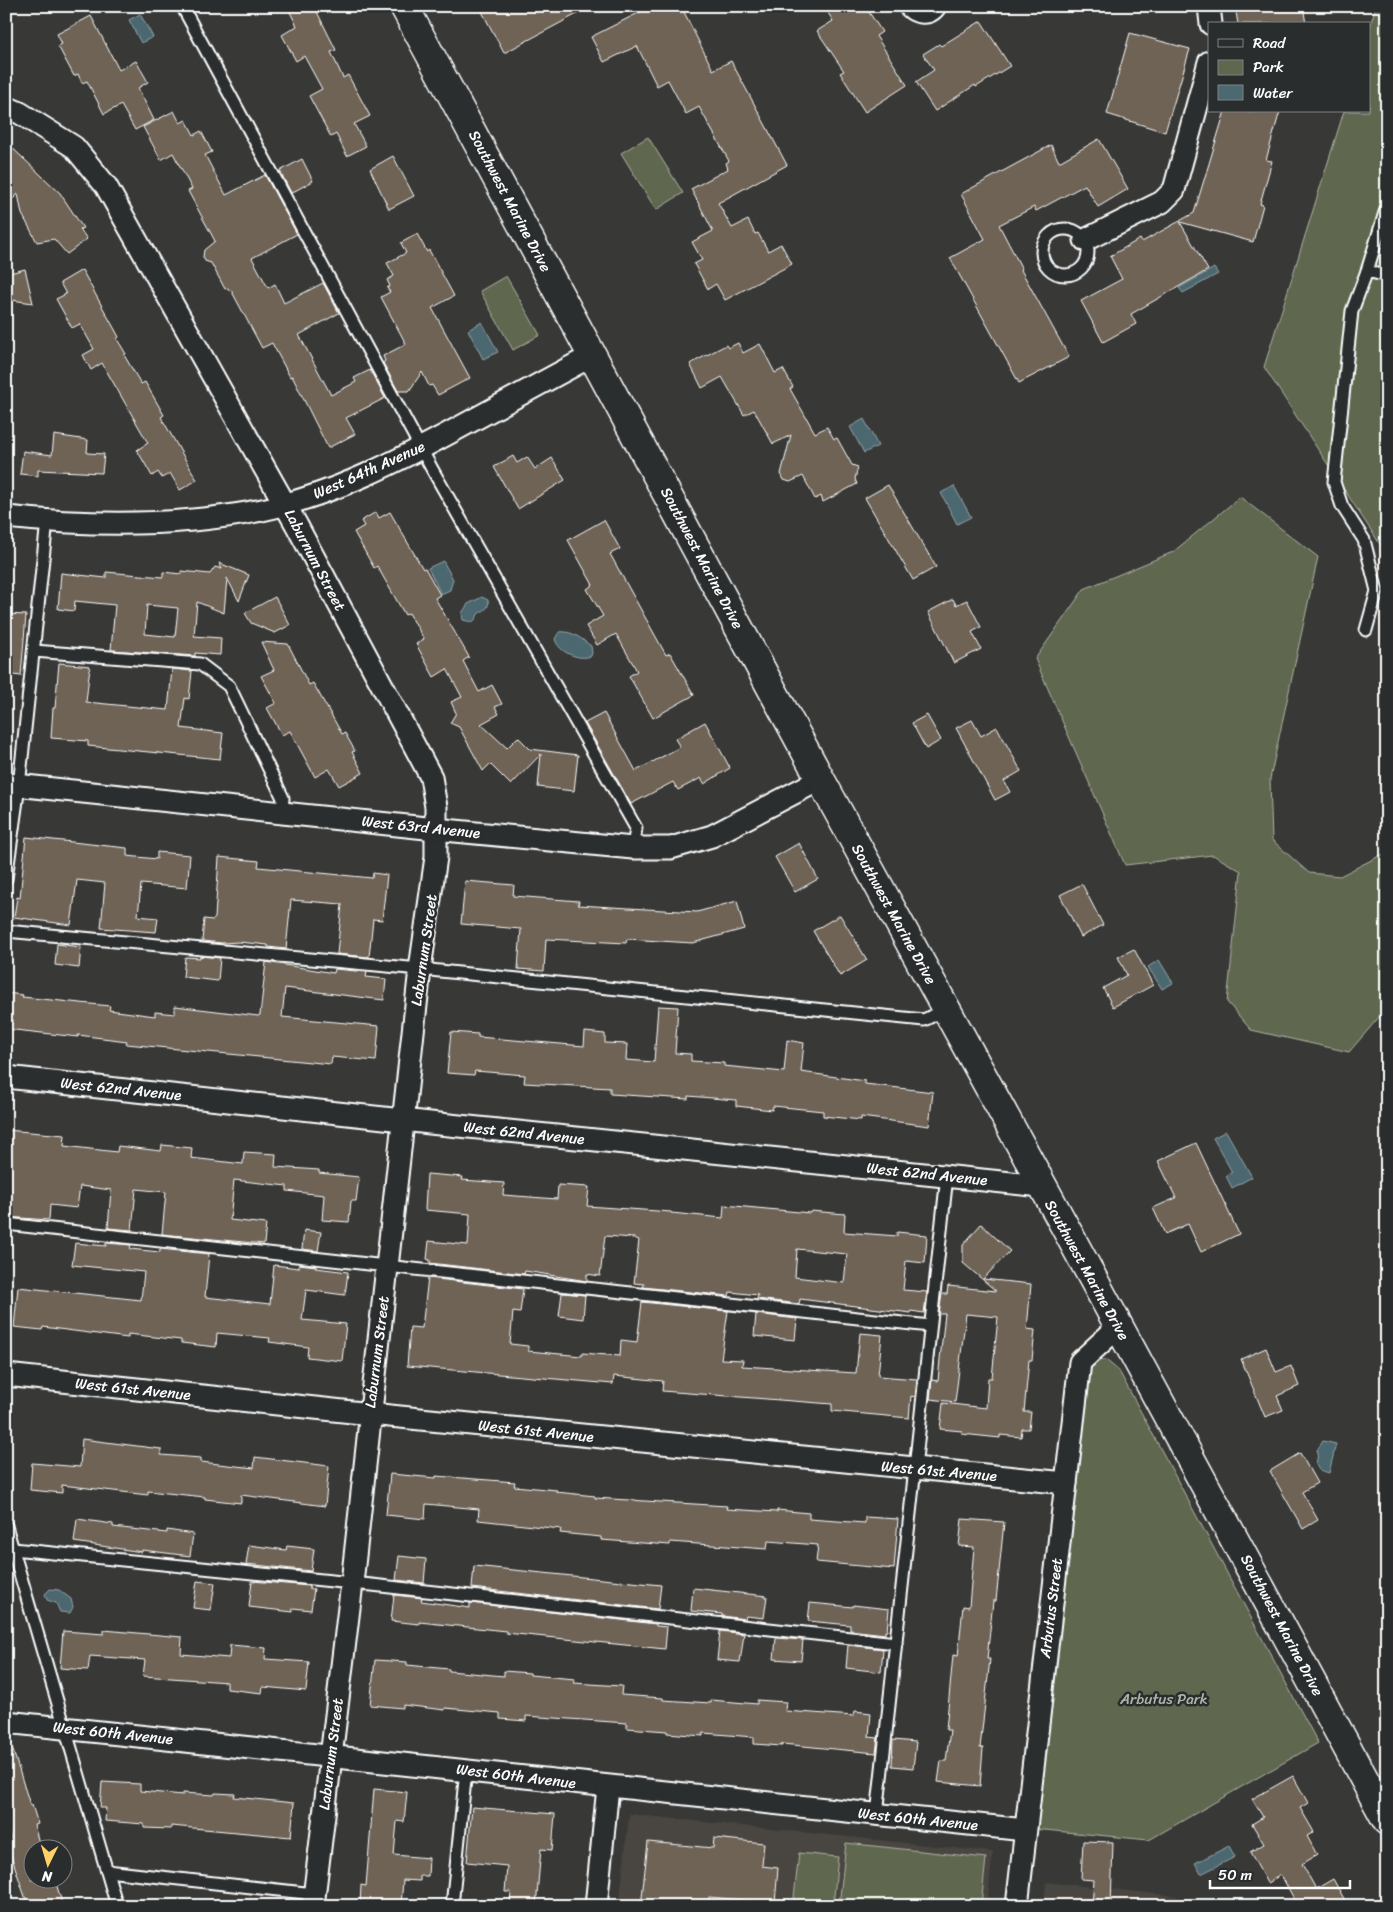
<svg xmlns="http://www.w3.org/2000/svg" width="1393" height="1912" viewBox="0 0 1393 1912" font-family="Sriracha,sans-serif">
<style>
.built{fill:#48453f}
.green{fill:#5f684f;stroke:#afb4a7}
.water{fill:#4c6870;stroke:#94a4a9}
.building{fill:#6e6354;stroke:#fff;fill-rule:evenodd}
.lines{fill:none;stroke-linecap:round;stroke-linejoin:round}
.service-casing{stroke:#fff;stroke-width:15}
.minor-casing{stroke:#fff;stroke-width:25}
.secondary-casing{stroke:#fff;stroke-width:31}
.service{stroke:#2a2d2e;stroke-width:11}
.minor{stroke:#2a2d2e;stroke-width:21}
.secondary{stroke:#2a2d2e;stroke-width:28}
.labels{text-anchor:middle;stroke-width:5;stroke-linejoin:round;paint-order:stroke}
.street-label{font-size:15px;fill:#fff;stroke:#2a2d2e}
.park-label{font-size:15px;fill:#afb4a7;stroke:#2a2d2e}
</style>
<rect width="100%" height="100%" fill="#383836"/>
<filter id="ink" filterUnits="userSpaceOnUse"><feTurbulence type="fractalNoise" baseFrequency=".02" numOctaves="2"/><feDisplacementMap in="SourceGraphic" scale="10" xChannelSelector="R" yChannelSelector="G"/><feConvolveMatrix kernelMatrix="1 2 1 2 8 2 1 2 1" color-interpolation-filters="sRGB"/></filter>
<g filter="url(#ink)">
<g class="built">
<path d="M629,1814L993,1852L987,1906H619Z"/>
<path d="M1046,1882L1177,1896L1182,1906H1044Z"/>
</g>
<g class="green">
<path d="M1376,6H1387V555L1264,367L1344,111H1369V29Z"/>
<path d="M648,137L683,193L656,210L621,153Z"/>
<path d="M506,276L540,335L513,350L480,291Z"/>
<path d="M1240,497L1318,557L1270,779L1272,840L1309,873L1340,876L1387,852V1008L1349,1052L1251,1030L1227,1002L1241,871L1213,855L1125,865L1035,659L1084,589L1173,552Z"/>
<path d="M1094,1360H1106L1119,1371L1318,1743L1149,1840L1034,1829L1087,1370Z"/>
<path d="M846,1843L986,1858L981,1906H839Z"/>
<path d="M799,1853L838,1857L833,1906H793Z"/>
</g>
<g class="water">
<path d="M140,14L153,37L141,43L129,20Z"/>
<path d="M1214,268L1218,274L1183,293L1179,288Z"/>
<path d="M482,322L498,352L483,359L468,330Z"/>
<path d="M864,419L878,446L864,453L850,427Z"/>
<path d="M954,486L971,517L957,524L941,493Z"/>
<path d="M443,561L453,579L450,590L441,594L428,568Z"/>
<path d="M482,597L488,600C490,609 484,610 478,614L476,619L472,622L463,620L462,613L468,604Z"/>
<path d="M559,632C571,630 582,639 591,646L592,653L591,656C579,661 558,652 555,639Z"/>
<path d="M1159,960L1173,983L1162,989L1148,967Z"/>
<path d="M1226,1131L1252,1177L1232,1188L1226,1176L1232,1172L1213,1138Z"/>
<path d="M1323,1441L1336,1444L1329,1473L1319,1470L1316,1465L1318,1453L1317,1450Z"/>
<path d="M50,1589L59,1590L71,1599L73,1607L70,1613L60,1612L56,1603L47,1600L45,1594Z"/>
<path d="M1229,1846L1235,1857L1201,1874L1195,1863Z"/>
</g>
<g class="building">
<path d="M287,6H314L336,50L331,52L343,78L348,75L370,116L354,124L366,146L347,156L336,134L331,137L309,96L322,89L304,56L296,61L282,35L297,26Z"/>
<path d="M479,6H592L504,53Z"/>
<path d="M652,6H681L713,70L731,61L787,165L718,203L732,228L748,220L755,234L758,233L768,251L781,244L792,264L725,300L716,284L708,289L694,264L702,260L692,242L713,231L691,189L728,169L726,163L729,161L699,107L686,114L668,80L657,86L637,46L604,62L591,37Z"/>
<path d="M824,6H865L882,32L876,36L907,85L865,112L840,73L844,71L817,31L833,21Z"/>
<path d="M1235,6H1303L1306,24H1238Z"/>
<path d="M91,16L119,70L136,61L148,82L138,88L154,120L135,130L121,105L104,114L87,81L82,83L78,74L74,76L58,46L62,44L57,34Z"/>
<path d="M981,21L1010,66L976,87L975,85L935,111L916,82L934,70L923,54L939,44L941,46Z"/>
<path d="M1130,33L1190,49L1165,132L1107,114Z"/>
<path d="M174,111L180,123L186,120L194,135L201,131L212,152L205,155L226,195L265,175L297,234L252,258L268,288L275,284L284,303L323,283L339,313L299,335L331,395L356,382L354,378L370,370L385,398L346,418L355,434L328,448L292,376L290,377L272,343L262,348L231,290L229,291L228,288L225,289L211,263L205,261L203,257L204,250L215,241L188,191L192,189L173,153L161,160L143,127Z"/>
<path d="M1225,111H1280L1266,160L1272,161L1260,204L1263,205L1253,242L1180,222L1208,270L1131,314L1136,324L1103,342L1081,301L1122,279L1110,256L1140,239L1142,242L1194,213Z"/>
<path d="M1099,139L1128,189L1098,207L1085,185L1036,211L1034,207L999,225L1022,269L1021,270L1069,357L1019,383L950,258L985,239L961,194L1051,145L1059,162Z"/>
<path d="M6,142L60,193L83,228L80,229L87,239L67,254L54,239L37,242L22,214L18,194L13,199L6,186Z"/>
<path d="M393,156L414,196L389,209L370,169Z"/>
<path d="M302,159L313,181L291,193L280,171Z"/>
<path d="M417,234L427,252L429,250L454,296L432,308L470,378L438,395L432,385L429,386L422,372L409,391H398L383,363L385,361L383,356L406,344L381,297L390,292L387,288L390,286L387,280L394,276L387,263L406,253L401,243Z"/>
<path d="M25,269L33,303L12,300L6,276V274Z"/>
<path d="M82,270L119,337L117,339L126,354L124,355L141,384L145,382L164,415L161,417L197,480L180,490L170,473L162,478L158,472L152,476L137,450L148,443L102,363L91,370L83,355L94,349L80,324L72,328L56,299L66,294L60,283Z"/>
<path d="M738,343L743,353L760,344L775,373L783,369L793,387L790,389L815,433L827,427L834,439L837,438L852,465L858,467L855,479L857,484L823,502L821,496L815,499L803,476L790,482L784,480L781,474L791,435L773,444L754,410L744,415L722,377L702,388L690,364L726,345L728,348Z"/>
<path d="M54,435L88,440L87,453L104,454L102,473L38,470V476L20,474L23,451L52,455Z"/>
<path d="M513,456L517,463L527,457L535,469L552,458L565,480L518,509L494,467Z"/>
<path d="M888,485L936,567L913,580L865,498Z"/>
<path d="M376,512L379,518L390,512L423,569L425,568L440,595L435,598L469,657L463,661L479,692L492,685L502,704L495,707L499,714L481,724L507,748L518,737L530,749L578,755L574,791L538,787L541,754L511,785L490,764L483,771L459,727L450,723L456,713L451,702L462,697L447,669L434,677L416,644L424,639L409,613L405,615L377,566L374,568L354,532L364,526L361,521Z"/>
<path d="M604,520L620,549L610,554L666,655L670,653L694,695L653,718L629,676L637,671L616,634L597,645L586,626L603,616L587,589L593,585L568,540Z"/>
<path d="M219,563L249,575L239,601L227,578L224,613L197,602L194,636L221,638L220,655L195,653V656L111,650L115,605L75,601L74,611L58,609L61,573L106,578V572L163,577V572L181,574V571L210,574L215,567L222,569ZM147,605L178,608L175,637L145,634Z"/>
<path d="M275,597L290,625L275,633L251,623L245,613Z"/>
<path d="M953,599L956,605L967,600L981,627L972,632L981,649L954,663L928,612Z"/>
<path d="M6,614L26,615L21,676L6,674Z"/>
<path d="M261,642L288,644L309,685L313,683L342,734L345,733L355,751L352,752L363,773L339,786L329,769L315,777L290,731L282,735L267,708L276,703L261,676L274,670Z"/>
<path d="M59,663L90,666L86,702L168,710L172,669L192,671L189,699L185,698L181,728L223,733L220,759L88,746V741L51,738L53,708H55Z"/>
<path d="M604,713L636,771L680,747L675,739L705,722L730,768L704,784L701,778L678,790L673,782L631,804L585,723Z"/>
<path d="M927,715L941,740L926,749L912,723Z"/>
<path d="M972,720L981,736L997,727L1021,771L1004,781L1010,792L995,800L956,728Z"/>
<path d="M26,837L127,848V856L157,859V852L190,855L187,888L141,884L138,916L158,918L156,932L101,928L105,883L77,880L71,925L14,917L17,897L20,898Z"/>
<path d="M799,843L818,879L795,892L775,857Z"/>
<path d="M219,857L259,861L258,867L372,878L373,873L387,875L382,920L373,919L369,957L337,954L342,904L291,900L286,949L268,947V945L239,942L222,943L202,941L204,919L213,920L215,918Z"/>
<path d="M465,881L514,885L513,896L579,901L578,905L697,912L737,901L744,929L693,943L627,939L626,943L546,939L544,971L518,969L521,929L461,924Z"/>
<path d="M1082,884L1103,925L1081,937L1060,895Z"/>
<path d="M840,915L867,960L840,976L813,931Z"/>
<path d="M57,944L81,947L79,968L55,965Z"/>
<path d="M1134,949L1153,985L1113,1007L1103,988L1127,975L1118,957Z"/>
<path d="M200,956L220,958L218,981L183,977L185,957L200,958Z"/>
<path d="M266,962L334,973L335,969L367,972L366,977L386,979L384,1000L285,988L282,1017L379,1026L376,1061L332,1057L331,1064L147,1046L126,1044L127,1041L78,1035V1037L6,1029V993L23,995L22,997L110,1006L109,1010L155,1016V1012L175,1014V1006L258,1016L260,1015Z"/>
<path d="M658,1006L678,1007L675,1053L691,1054V1061L724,1063V1066L784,1072L787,1040L804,1043L801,1072L865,1081V1084L933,1092L929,1126L861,1117V1120L823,1116V1111L773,1106L772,1110L736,1106V1100L688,1096V1099L610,1094V1088L524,1083L525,1075L475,1071L474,1075L447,1073L451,1032L478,1034V1037L584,1046L585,1032L605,1034V1043L627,1044L626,1060L654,1062Z"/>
<path d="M6,1130L65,1135L64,1146L117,1152L118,1146L161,1151L162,1145L192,1148L191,1158L243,1164L244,1152L276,1154L275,1167L319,1170V1173L359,1177L356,1201H351L349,1222L322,1220L324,1195L287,1191V1186L234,1180L230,1220L266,1224L264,1244L162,1234L166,1192L136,1189L132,1230L108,1228L111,1190L80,1186L77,1208L50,1205L49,1220L6,1217Z"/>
<path d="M1196,1143L1239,1234L1201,1252L1188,1224L1165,1234L1153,1208L1176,1198L1158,1161Z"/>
<path d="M427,1174L463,1177L462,1180L504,1183L503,1195L557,1199L558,1185L589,1187L587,1206L671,1212V1213L723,1218L724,1205L810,1213L811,1211L845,1214L844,1232L897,1236V1232L927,1235L925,1263L906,1261L903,1290L927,1292L924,1313L911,1311V1313L800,1299L799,1304L757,1299L758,1295L730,1292L729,1296L643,1287L644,1284L634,1283L639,1240L634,1238L605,1236L600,1276L587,1274V1281L525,1271L524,1274L430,1263V1260L427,1259L429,1241L468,1245L470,1214L425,1210ZM797,1249L847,1254L844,1283L795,1277Z"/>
<path d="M981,1224L1010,1251L983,1279L1031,1284L1027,1329L1035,1330L1032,1360H1029L1024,1412H1031L1029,1429H1022L1021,1437L1000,1435V1438L962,1434V1431L940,1429L943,1403L986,1408L988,1378H992L998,1317L966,1314L955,1402L930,1399L932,1380L938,1381L940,1359L945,1314H939L942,1294H947L948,1286L996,1291L963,1263V1245Z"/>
<path d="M304,1230L321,1232L318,1251L302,1249Z"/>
<path d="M75,1243L106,1246V1243L131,1245L130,1249L160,1252V1249L209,1254L205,1297L270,1304L274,1265L299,1268V1264L316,1266V1268L348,1272L345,1295L306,1290L302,1320L346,1324L342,1361L307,1357L308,1347L269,1342L270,1338L217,1333L216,1347L181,1343V1340L128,1334V1338L43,1327L42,1330L14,1327L18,1287L141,1300L144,1272L72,1265Z"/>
<path d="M428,1278L523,1289L520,1313L513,1312L510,1344L528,1346V1351L582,1356V1353L620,1356L621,1340L637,1342L642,1302L728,1311L721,1359L743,1360L742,1366L856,1373L860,1333L882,1335L878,1376L917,1379L915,1397L911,1396L909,1418L832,1411V1404L662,1391L663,1381L614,1376L613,1384L407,1366L410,1327L422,1328Z"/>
<path d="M562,1293L585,1295L583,1319L559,1316Z"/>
<path d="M756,1314L797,1319L795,1340L754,1336Z"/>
<path d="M1266,1348L1276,1372L1291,1366L1299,1386L1277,1396L1283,1410L1265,1417L1241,1359Z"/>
<path d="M82,1439L161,1449V1455L201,1458V1462L254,1468L255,1457L329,1466L325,1506L241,1495V1503L205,1499V1497L148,1491V1495L62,1485V1493L30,1490L32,1463L80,1467Z"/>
<path d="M1300,1453L1317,1483L1302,1492L1318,1520L1303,1529L1270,1471Z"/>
<path d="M390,1474L436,1478V1476L515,1482L514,1486L557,1490L556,1492L595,1496V1498L727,1506L726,1509L777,1512V1510L809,1513V1519L865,1523V1517L898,1519L894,1569L816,1562L818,1545L768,1541L767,1549L670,1542V1545L601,1540V1537L560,1533L561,1529L478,1520L479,1509L426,1504L425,1519L386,1515Z"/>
<path d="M77,1519L113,1524V1527L167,1533V1530L193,1534L190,1556L142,1550V1552L74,1542Z"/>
<path d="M962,1519L1004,1522L996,1601H993L987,1659H990L980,1748H983L980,1786L938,1782L941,1761H946L950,1730H946L953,1655L958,1656L963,1606L969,1607L974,1547L959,1546Z"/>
<path d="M249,1545L286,1550L287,1546L314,1549L311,1571L246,1564Z"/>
<path d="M399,1556L426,1559L424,1583L396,1580Z"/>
<path d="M474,1566L661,1585L658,1609L472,1588Z"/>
<path d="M197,1581L215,1583L211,1610L193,1608Z"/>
<path d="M252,1581L309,1586V1589H314L311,1610L293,1608V1612L249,1607Z"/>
<path d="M693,1588L767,1596L764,1618L746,1616L745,1619L722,1616V1614L691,1611Z"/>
<path d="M394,1595L422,1598L421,1601L470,1608V1603L656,1624V1626L667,1627L665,1649L506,1633V1631L419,1622V1624L391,1621Z"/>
<path d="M810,1603L853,1607V1605L889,1609L887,1631H885V1634L850,1630V1625L808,1621Z"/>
<path d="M104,1630L182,1637L181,1654L229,1658L230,1645L266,1648L265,1659L309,1662L306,1691L263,1687L262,1693L227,1689V1682L143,1676L145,1660L90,1656L88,1670L60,1668L63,1631L104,1634Z"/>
<path d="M720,1631L744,1634L740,1662L717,1660Z"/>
<path d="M776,1638L803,1640L801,1661L774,1659Z"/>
<path d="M848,1645L883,1649L881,1672L846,1668Z"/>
<path d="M375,1660L407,1662V1665L449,1669V1671L504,1676V1671L530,1673V1675L575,1679L574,1683L622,1686L621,1695L663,1698V1700L711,1703V1700L757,1704V1700L786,1702L785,1711L854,1716L855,1711L871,1713L869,1737L878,1738L876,1753L782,1744V1746L754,1744V1737L703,1733V1736L667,1733V1731L627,1728V1723L526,1716V1721L500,1719V1713L445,1708V1710L403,1705V1708L370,1705Z"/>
<path d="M893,1740L916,1742L913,1768L892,1766Z"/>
<path d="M6,1741H10L30,1805H32L38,1824L34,1825L41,1850H32V1880H55L63,1906H28L6,1840L11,1839L6,1822Z"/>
<path d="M1293,1776L1308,1803L1300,1808L1314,1832L1307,1836L1317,1855L1302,1864L1316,1889L1333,1879L1348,1906H1298L1281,1875L1267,1883L1250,1852L1264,1844L1252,1824L1263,1817L1252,1799Z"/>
<path d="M102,1782L140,1784V1791L183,1795V1793L214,1795L215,1793L235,1794L234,1797L294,1803L291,1837L171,1826V1829L144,1828V1824L105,1821L106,1808H100Z"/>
<path d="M374,1789L407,1792L404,1822L397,1821L394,1855L429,1858L428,1876H420V1881L403,1880L401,1906H360L361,1885L366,1886Z"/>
<path d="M472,1807L555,1814L552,1850L541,1849L536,1906H510L511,1892H505L507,1866L467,1862Z"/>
<path d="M714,1838L764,1843L762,1866L778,1868L775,1903L709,1897L708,1906H641L648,1842L713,1848Z"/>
<path d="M1083,1841L1113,1842L1111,1906H1092L1094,1880L1081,1879Z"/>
</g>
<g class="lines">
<defs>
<g id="service">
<path d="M182,6L432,469L636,828L633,848"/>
<path d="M903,6C913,20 932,22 941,6"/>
<circle cx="1065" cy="252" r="23"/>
<path d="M1367,271L1387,276"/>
<path d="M1366,630L1377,591L1364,540L1342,506L1334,482L1352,311L1367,271L1387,206"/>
<path d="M34,651L200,664L229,686L283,798L282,813"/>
<path d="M6,879L19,786L47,521"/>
<path d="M6,931L420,969L924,1020L946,1009"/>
<path d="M6,1224L930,1326"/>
<path d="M6,1526L117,1906"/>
<path d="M13,1549L372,1585L896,1643"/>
<path d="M877,1815L947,1176"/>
<path d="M107,1871L314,1894"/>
<path d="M452,1906L466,1770"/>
</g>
<g id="minor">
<path d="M1209,6L1211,24"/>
<path d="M6,107L20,113L74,147L106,186L296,524L431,777L436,807V857L420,969L352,1583L313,1906"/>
<path d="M1085,240L1162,202L1174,190L1209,62"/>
<path d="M6,517C91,526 178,527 262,510C333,495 400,460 464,425C507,402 550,378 593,355"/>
<path d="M6,784L455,831L633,848H671L712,836L821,779"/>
<path d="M6,1077L430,1123L1041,1186"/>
<path d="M6,1375L390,1416L1066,1483"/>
<path d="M6,1722C346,1755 685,1797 1025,1830"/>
<path d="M596,1906L608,1787"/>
<path d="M1017,1906L1080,1362L1118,1327"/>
</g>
<path id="secondary" d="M404,6C545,264 682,524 822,782C1011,1128 1201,1473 1387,1821"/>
</defs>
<use href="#service" class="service-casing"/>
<use href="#minor" class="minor-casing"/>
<use href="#secondary" class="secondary-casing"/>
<use href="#service" class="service"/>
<use href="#minor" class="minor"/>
<use href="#secondary" class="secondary"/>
</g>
</g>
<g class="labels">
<g class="street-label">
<text transform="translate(510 201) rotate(62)" y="5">Southwest Marine Drive</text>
<text transform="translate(369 470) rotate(-24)" y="5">West 64th Avenue</text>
<text transform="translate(702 558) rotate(62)" y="5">Southwest Marine Drive</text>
<text transform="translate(315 560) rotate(62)" y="5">Laburnum Street</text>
<text transform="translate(421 827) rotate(6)" y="5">West 63rd Avenue</text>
<text transform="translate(894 914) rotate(61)" y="5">Southwest Marine Drive</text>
<text transform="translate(424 950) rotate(-82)" y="5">Laburnum Street</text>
<text transform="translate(121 1089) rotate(6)" y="5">West 62nd Avenue</text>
<text transform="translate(524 1133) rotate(6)" y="5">West 62nd Avenue</text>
<text transform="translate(927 1174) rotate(6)" y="5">West 62nd Avenue</text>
<text transform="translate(1087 1270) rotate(61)" y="5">Southwest Marine Drive</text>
<text transform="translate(377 1352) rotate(-83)" y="5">Laburnum Street</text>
<text transform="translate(133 1389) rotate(6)" y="5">West 61st Avenue</text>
<text transform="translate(536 1431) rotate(6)" y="5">West 61st Avenue</text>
<text transform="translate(939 1471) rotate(5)" y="5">West 61st Avenue</text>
<text transform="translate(1051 1608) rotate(-83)" y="5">Arbutus Street</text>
<text transform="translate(1282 1625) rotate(62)" y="5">Southwest Marine Drive</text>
<text transform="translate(113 1733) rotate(6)" y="5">West 60th Avenue</text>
<text transform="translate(331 1754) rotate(-83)" y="5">Laburnum Street</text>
<text transform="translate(516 1776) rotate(7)" y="5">West 60th Avenue</text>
<text transform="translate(918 1819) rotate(6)" y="5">West 60th Avenue</text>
</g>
<g class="park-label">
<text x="1164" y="1704">Arbutus Park</text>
</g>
</g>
<rect width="1393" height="1912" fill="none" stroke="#2a2d2e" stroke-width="25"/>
<rect x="12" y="12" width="1368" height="1887" fill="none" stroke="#fff" stroke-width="2" filter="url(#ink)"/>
<rect x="1208" y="22" width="162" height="90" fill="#2a2d2e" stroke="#7f8182"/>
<rect x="1218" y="39" width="25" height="8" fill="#2a2d2e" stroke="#7f8182"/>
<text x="1253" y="48" font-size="15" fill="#ffffff">Road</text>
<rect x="1218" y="60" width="25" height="15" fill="#5f684f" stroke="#7f8182"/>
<text x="1253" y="72" font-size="15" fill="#ffffff">Park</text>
<rect x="1218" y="85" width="25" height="15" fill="#4c6870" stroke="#7f8182"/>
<text x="1253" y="98" font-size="15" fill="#ffffff">Water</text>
<g transform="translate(48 1864) rotate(185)"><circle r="24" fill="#2a2d2e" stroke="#7f8182"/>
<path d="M0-4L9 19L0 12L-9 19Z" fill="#ffd166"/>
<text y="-8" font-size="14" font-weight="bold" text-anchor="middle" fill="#ffffff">N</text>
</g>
<path d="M1210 1880v8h140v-8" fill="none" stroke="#ffffff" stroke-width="2.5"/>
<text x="1218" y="1880" font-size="15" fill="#ffffff" stroke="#2a2d2e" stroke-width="4" paint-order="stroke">50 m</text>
</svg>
